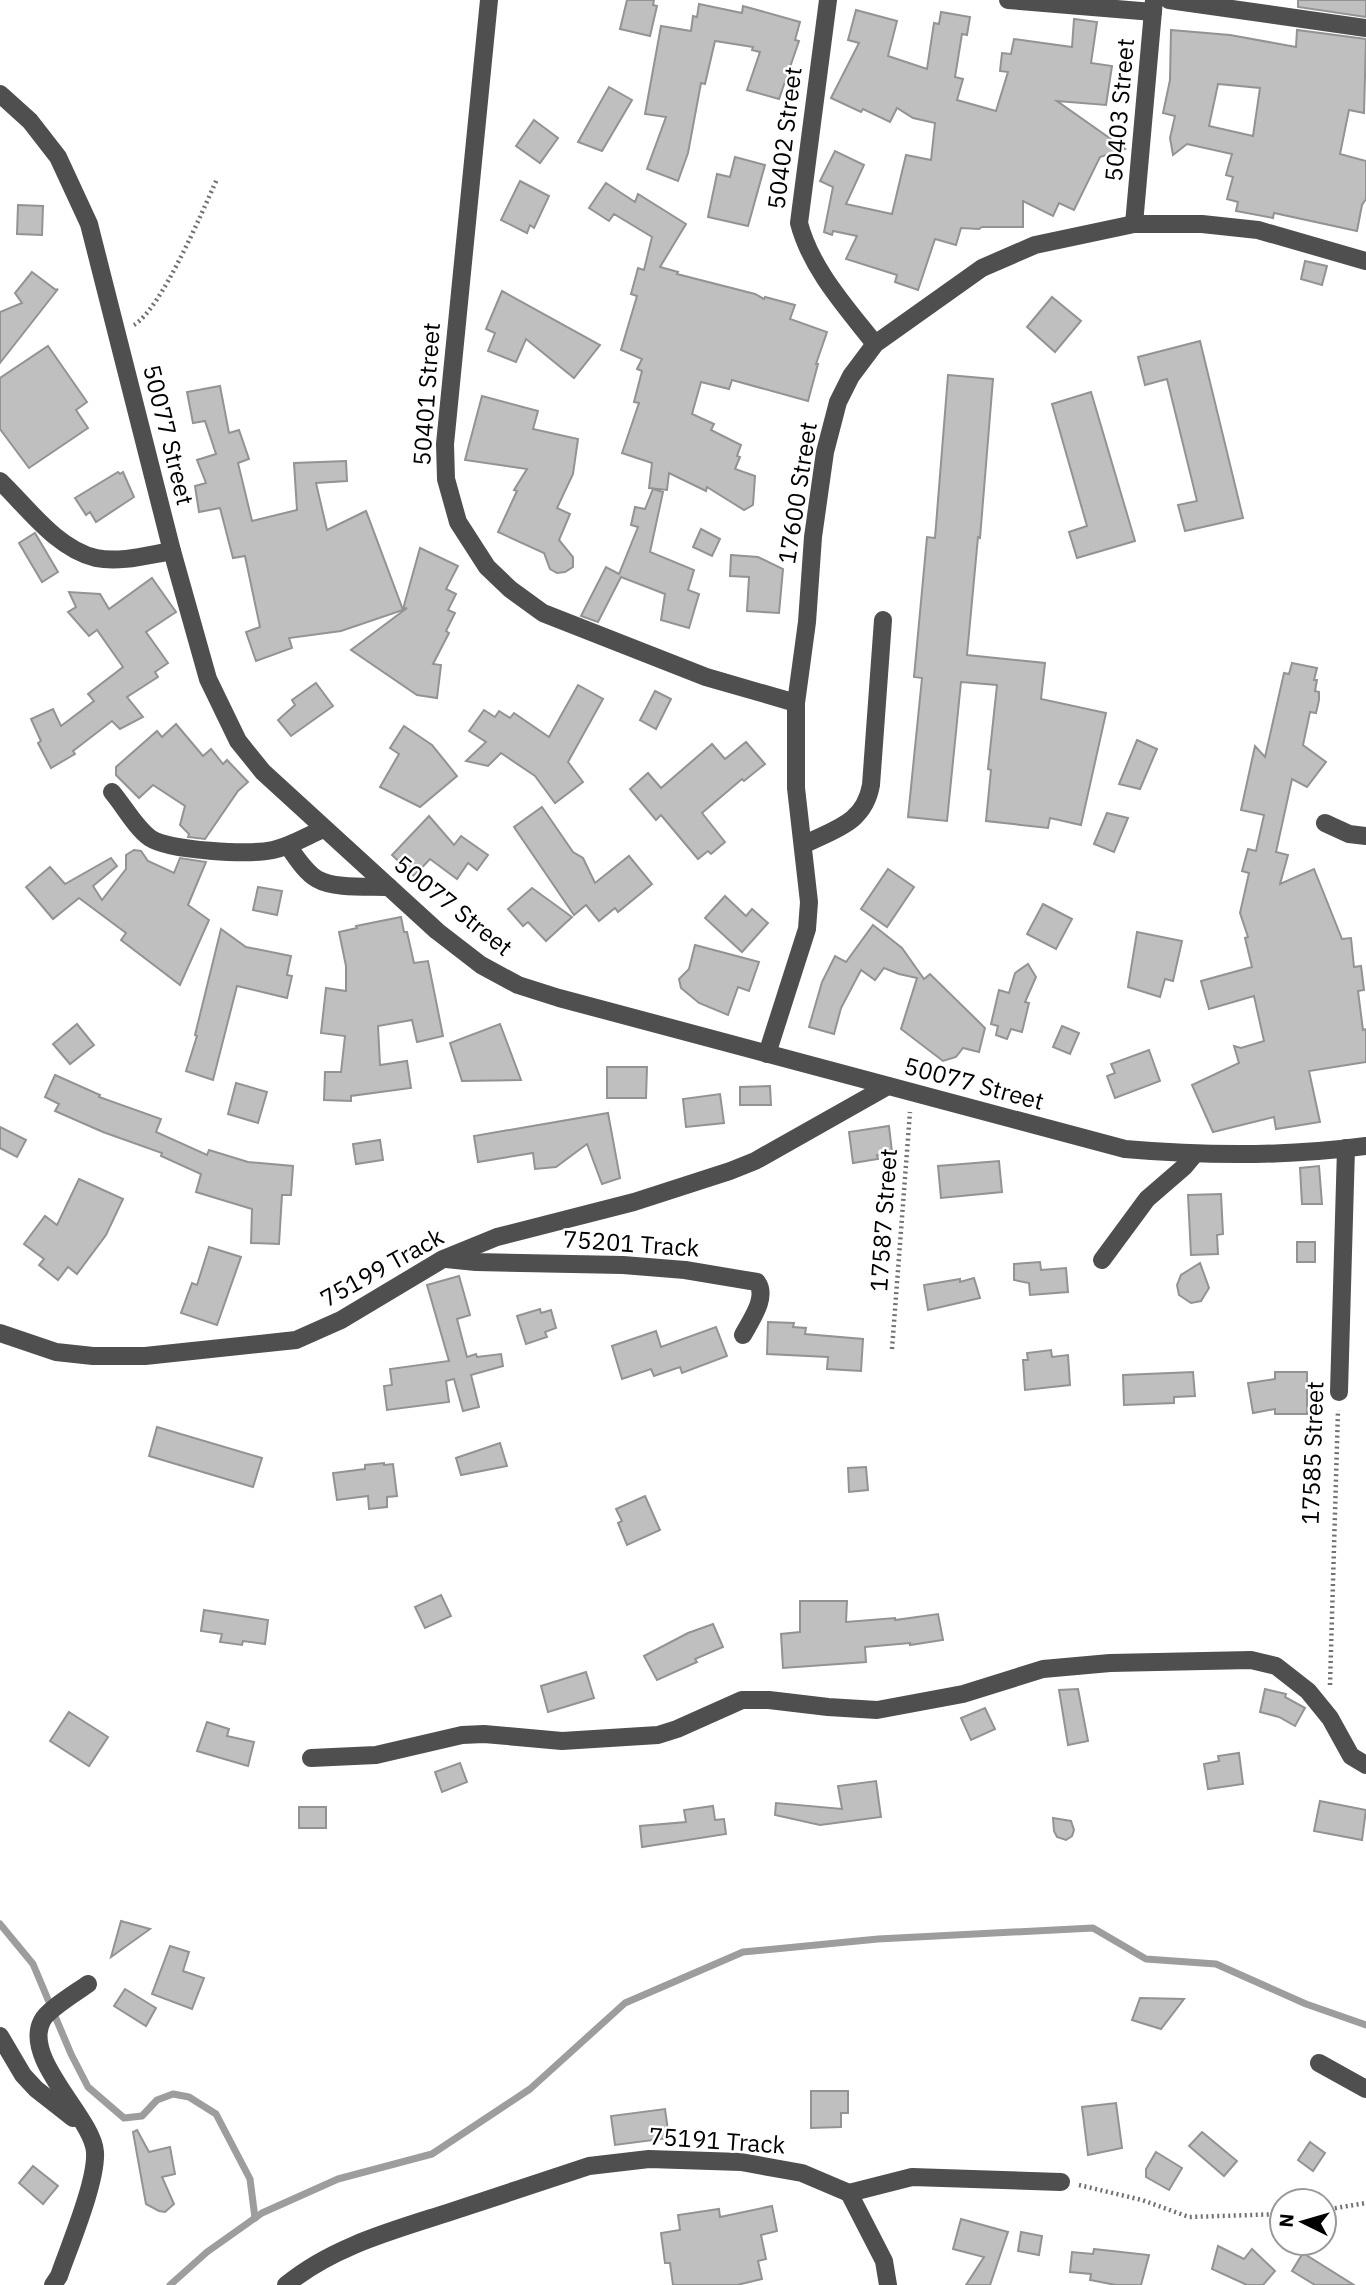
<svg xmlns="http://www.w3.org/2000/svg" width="1366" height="2285" viewBox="0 0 1366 2285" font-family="'IBM Plex Sans',sans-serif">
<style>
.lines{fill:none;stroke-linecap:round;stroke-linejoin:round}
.stream{stroke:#9d9d9d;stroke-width:7}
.building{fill:#bfbfbf;stroke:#939393;stroke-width:2;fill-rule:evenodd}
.path{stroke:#717171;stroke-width:4.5;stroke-dasharray:2 3.5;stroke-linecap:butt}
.minor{stroke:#4f4f4f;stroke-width:18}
.labels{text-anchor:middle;stroke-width:5;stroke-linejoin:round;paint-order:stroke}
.street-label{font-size:24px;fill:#000;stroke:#fff}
</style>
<rect width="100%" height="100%" fill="#fff"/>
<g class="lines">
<g class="stream">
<path d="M0,1924L33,1964L71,2054L88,2087L124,2118L142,2116L157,2100L173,2094L189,2097L216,2114L250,2179L255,2218"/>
<path d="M170,2285L207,2252L262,2213L338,2179L432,2154L530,2089L625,2003L743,1952L878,1939L1093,1928L1146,1959L1216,1964L1306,2004L1366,2025"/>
</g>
</g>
<g class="building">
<path d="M627,0H654L653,5L657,6L650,36L620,29Z"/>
<path d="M1298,0H1366V17L1298,7Z"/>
<path d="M699,4L742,13L743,6L800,22L795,40L799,41L779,99L747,90L760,52L752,50L753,47L715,41L705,84L701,83L688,153L678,181L647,169L666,117L645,114L661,26L691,31L693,16L697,17Z"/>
<path d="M856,10L897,21L888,56L927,69L934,23L939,24L941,12L970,17L967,35L962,34L955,77L963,79L957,100L996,111L1008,72L1000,71L1002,53L1011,54L1014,39L1072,47L1074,19L1097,22L1091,63L1112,66L1106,105L1057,101L1125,149L1100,157L1074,210L1059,203L1053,216L1023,201V227H982L979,229L961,228L956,245L935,239L918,290L895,282L897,275L846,259L857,236L833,231L832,235L824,232L833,187L820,181L835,151L864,165L846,204L892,214L906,155L931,160L935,123L913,118L897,108L890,122L863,109L861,112L831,98L859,43L848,40Z"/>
<path d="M1171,30L1230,35L1296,47L1297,30L1366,39L1364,113L1349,110L1340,154L1366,161V199L1362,205L1357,231L1274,213L1273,218L1236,211L1238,202L1227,199L1233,177L1226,175L1232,154L1187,144L1173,155L1170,138L1175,116L1163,113L1170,80ZM1218,84L1260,88L1253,136L1209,126Z"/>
<path d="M609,87L632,100L602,151L578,142Z"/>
<path d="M534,120L558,138L540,163L516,146Z"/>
<path d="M735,157L765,165L748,226L708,217L717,174L730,177Z"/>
<path d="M520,181L549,196L534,228L530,225L527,233L501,220Z"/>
<path d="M606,183L635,202L638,194L686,224L660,267L678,272L677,274L755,294L764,299L765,297L795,305L790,319L827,332L816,364H818L808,401L732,380L729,389L701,382L692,414L714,424L711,430L741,445L737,456L740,457L735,469L755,476L753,505L744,510L707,487L706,491L669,473L667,490L649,488L652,463L622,453L639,403L634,402L642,371L637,369L642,359L621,350L637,296L631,294L638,268L644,270L652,237L614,214L609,221L589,208Z"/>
<path d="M18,205L43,206L42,235L17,234Z"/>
<path d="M1305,261L1327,266L1322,285L1301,279Z"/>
<path d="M32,272L56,290L58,289L0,363V312L22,303L15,293Z"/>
<path d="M502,291L600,345L574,378L526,339L516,362L488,351L495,333L486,329Z"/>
<path d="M1052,297L1081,321L1055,352L1027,327Z"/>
<path d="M1200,341L1243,518L1185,531L1178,505L1197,501L1167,379L1145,385L1138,357Z"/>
<path d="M48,346L87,402L76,410L88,428L29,468L0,429V378Z"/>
<path d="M948,375L993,379L980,538L978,537L967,655L1045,663L1041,699L1106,713L1081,825L1050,818L1048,828L986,821L991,770L988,769L997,685L961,682L947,821L908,817L922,678L914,677L927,537L935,538Z"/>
<path d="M220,386L229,433L239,430L249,459L238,463L252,521L297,510L294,463L346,461L347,481L316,483L327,530L366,511L403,610L341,631L289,638L292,648L256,661L246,632L260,627L245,556L233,558L220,508L199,512L195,486L206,483L197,460L216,454L205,421L193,423L187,392Z"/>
<path d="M1091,392L1135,541L1077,558L1069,532L1087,526L1052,404Z"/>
<path d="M482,396L538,411L533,429L578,439L573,474L557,508L570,514L559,540L573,557V567L565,572L557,573L550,569L544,553L498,532L517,491L514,490L527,469L465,460Z"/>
<path d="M118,472L120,474L123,472L134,497L96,522L90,512L86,515L75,498Z"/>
<path d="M653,489L663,492L650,552L694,570L688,590L699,594L689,628L661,620L665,594L621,577L598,622L581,616L606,567L619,574L638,527L631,525L635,507L645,509Z"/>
<path d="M701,529L720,539L712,556L693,547Z"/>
<path d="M35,533L58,572L42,582L19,543Z"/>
<path d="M420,548L458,566L446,589L456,594L448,610L455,613L446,631L449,633L433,664L441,665L437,698L417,695L351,650L407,608L403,609Z"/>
<path d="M731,555L758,557L783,569L779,613L747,611L749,577L730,576Z"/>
<path d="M152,578L176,612L146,632L168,663L155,672L158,677L127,697L143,717L120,729L112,721L73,751L75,754L51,768L38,743L41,741L31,719L53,709L61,726L94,701L88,694L123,667L97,630L89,636L68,612L76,607L69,592L100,594L109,609Z"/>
<path d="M1292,663L1317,668L1314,680H1317L1315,691L1319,692V700L1316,713L1310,712L1303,745L1326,762L1307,787L1292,779L1276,852L1288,855L1280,884L1314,869L1342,939L1351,938L1354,967L1361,966L1364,990L1358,991L1363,1030L1366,1029V1062L1309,1071L1320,1122L1276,1129L1274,1117L1213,1132L1192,1085L1239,1063L1234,1046L1241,1048L1264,1041L1254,996L1209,1009L1201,981L1252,967L1245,938L1248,937L1240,913L1249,873L1242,871L1248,849L1256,851L1264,815L1241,810L1255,746L1265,757L1284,673L1289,674Z"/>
<path d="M316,683L333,706L291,736L278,720L295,705L292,700Z"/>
<path d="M578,685L603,699L568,762L583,782L555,803L535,776L501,753L488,766L466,761L486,742L469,731L484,710L495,717L499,711L510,718L514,713L549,737Z"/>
<path d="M655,691L671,699L656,729L640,720Z"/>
<path d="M176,724L203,756L211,749L223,764L227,760L248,782L238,791L205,839L188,837L189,834L180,825L185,806L153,785L139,798L116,775V767L157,731L162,737Z"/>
<path d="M404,726L432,745L457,776L420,807L380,787L399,754L390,748Z"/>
<path d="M1137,740L1157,749L1140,789L1119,784Z"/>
<path d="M746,742L765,764L744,781L742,779L702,813L725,842L711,854L708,851L698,859L661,815L656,820L630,789L648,773L661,788L712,744L725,759Z"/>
<path d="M542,807L573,852L583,858L595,883L629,856L652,884L618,912L615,908L599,921L586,905L574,915L514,827Z"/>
<path d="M1107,813L1128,818L1114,852L1094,844Z"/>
<path d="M429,816L454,845L461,836L488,855L477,870L468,863L457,879L430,859L414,876L392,855Z"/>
<path d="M134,850L141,851L148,861L174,873L180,858L206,862L188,905L209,920L180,985L121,940L126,933L79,898L53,919L26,887L50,867L65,884L111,858L117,866L93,886L102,900L126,869V855Z"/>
<path d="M888,869L914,887L887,927L861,909Z"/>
<path d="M258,887L282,891L277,915L253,910Z"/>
<path d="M532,888L572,917L546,941L528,922L523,926L508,909Z"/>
<path d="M725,896L746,916L752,909L768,923L742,952L705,918Z"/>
<path d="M1043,904L1072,919L1056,949L1027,934Z"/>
<path d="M401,917L404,932H407L414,963L428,961L443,1036L417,1042L412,1020L378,1026L380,1065L407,1061L411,1088L351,1096V1101L324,1100L325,1072H341L345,1036L321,1033L326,988L346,991V966L339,932L357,928L356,926Z"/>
<path d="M873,925L902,948L924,979L930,974L985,1028L979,1052L963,1048L956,1057L943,1061L901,1029L917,978L899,974L884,968L875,980L861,970L841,1008L834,1034L809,1027L822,982L835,956L846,962Z"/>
<path d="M221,929L246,947L291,956L287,975L292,976L287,998L237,986L213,1080L186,1071L197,1036L195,1035Z"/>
<path d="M1137,932L1182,941L1173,981L1165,979L1160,997L1128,987Z"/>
<path d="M695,945L759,962L749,991L738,987L728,1015L699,1003L681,988L679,979L689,969Z"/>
<path d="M1028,964L1036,977L1025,1002L1029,1003L1022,1032L1011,1029L1007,1039L996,1035L998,1026L991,1024L999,990L1009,993L1015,973Z"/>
<path d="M77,1024L94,1045L70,1064L53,1044Z"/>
<path d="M500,1024L521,1080L462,1081L450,1043Z"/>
<path d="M1062,1026L1079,1033L1070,1054L1053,1047Z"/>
<path d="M1149,1050L1160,1081L1115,1098L1107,1076L1115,1073L1111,1064Z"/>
<path d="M607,1067H647L646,1098H607Z"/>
<path d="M55,1075L100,1095L99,1097L161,1119L156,1132L207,1155L209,1150L248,1162L293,1166L291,1195H282L279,1244L251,1243L252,1209L196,1192L201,1174L161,1156L162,1153L103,1132L55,1111L59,1104L45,1097Z"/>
<path d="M236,1083L267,1092L258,1123L228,1114Z"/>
<path d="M770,1086L771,1105H740V1087Z"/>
<path d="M720,1094L724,1123L686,1127L683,1099Z"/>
<path d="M608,1113L620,1178L602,1184L587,1144L556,1167L535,1169L533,1153L478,1162L474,1136Z"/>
<path d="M889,1126L892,1152L877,1155L878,1159L853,1163L849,1132Z"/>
<path d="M0,1127L26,1140L17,1157L0,1148Z"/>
<path d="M380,1140L383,1160L356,1164L353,1144Z"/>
<path d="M999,1161L1002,1192L941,1198L938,1166Z"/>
<path d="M1319,1166L1322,1204H1302L1300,1168Z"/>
<path d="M79,1179L123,1199L106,1235L77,1274L68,1267L58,1280L39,1265L44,1259L24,1244L45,1216L57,1225Z"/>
<path d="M1221,1194L1223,1234L1217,1235L1218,1254L1191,1255L1188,1195Z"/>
<rect x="1297" y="1242" width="18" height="20"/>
<path d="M209,1247L241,1257L217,1325L181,1313L192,1283L197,1285Z"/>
<path d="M1040,1262L1041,1270L1066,1268L1068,1292L1030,1295L1029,1283L1014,1280V1264Z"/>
<path d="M1200,1263L1209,1288L1201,1301L1191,1303L1179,1295L1177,1285L1181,1275Z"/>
<path d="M459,1276L470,1315L457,1319L467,1357L476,1354L477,1357L501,1354L503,1366L471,1375L479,1407L463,1411L454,1379L446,1381L449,1402L387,1410L384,1386L392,1385L390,1369L449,1361L427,1285Z"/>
<path d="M974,1278L980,1298L928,1310L924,1285L960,1279V1282Z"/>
<path d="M540,1309L541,1313L551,1310L556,1328L545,1332L547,1337L526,1344L517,1316Z"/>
<path d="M768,1322L794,1323L793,1327L806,1328L805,1334L863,1339L861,1371L827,1369L828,1357L767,1354Z"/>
<path d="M716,1327L727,1356L682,1373L680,1367L654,1376L651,1369L622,1379L612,1346L656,1331L661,1347Z"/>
<path d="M1051,1350L1052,1357L1068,1355L1070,1385L1025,1390L1023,1360H1028L1027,1353Z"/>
<path d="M1193,1372L1195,1396L1174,1397V1403L1124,1405L1123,1375Z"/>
<path d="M1275,1372H1307V1414H1275V1409L1253,1413L1248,1383L1275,1379Z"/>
<path d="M157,1427L262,1458L253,1487L149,1456Z"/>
<path d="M500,1443L507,1466L461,1475L456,1458Z"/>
<path d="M384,1463V1465L393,1464L397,1496L387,1497V1507L369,1509L368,1496L337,1500L333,1473L365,1469V1465Z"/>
<path d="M866,1467L868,1490L849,1492L848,1468Z"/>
<path d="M645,1496L660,1530L627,1545L618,1523L622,1521L616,1509Z"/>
<path d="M441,1595L451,1616L425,1628L415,1607Z"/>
<path d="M800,1601H847L846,1622L895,1618V1620L938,1614L943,1640L910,1645V1643L865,1647L866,1662L783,1668L781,1634L800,1632Z"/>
<path d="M204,1610L268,1620L265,1644L243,1641L242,1645L220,1642L222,1634L201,1631Z"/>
<path d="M713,1624L723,1647L695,1659L697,1662L657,1680L644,1656L688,1633Z"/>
<path d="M586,1672L594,1698L548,1712L541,1686Z"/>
<path d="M1078,1689L1088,1741L1068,1745L1059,1690Z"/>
<path d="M1265,1689L1286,1694L1285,1697L1305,1708L1295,1726L1279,1717L1260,1712Z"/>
<path d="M985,1708L995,1729L971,1740L961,1718Z"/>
<path d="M69,1712L108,1737L89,1766L50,1741Z"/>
<path d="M207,1722L229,1729L227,1736L254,1742L248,1766L197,1751Z"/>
<path d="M1239,1753L1243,1784L1208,1789L1204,1764L1219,1761L1218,1756Z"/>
<path d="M460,1763L467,1782L442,1792L435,1772Z"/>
<path d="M876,1781L881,1817L820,1825L775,1815L776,1803L842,1809L838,1786Z"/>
<path d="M1320,1801L1366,1810L1362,1840L1314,1831Z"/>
<path d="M713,1806L715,1820L724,1819L726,1834L642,1847L640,1826L686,1822L684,1810Z"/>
<rect x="299" y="1807" width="27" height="21"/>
<path d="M1053,1818L1071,1821L1074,1830L1072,1836L1066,1840L1057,1837L1054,1831Z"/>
<path d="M121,1921L150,1929L111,1957Z"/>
<path d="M170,1946L189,1952L183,1971L204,1978L192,2009L152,1994Z"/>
<path d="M125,1989L156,2008L146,2026L114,2006Z"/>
<path d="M1140,1998L1184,1999L1161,2029L1132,2020Z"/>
<path d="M811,2091H848V2113H841V2127L811,2128Z"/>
<path d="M1116,2103L1122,2148L1088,2155L1082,2107Z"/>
<path d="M665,2109L669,2138L615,2145L611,2116Z"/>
<path d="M137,2130L149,2152L170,2147L175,2174L162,2177L174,2204L165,2212L159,2211L146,2204L133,2132Z"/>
<path d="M1202,2132L1237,2161L1224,2176L1189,2146Z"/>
<path d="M1310,2142L1325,2153L1313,2171L1298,2160Z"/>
<path d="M1156,2152L1182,2168L1169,2190L1146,2177V2169Z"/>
<path d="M33,2166L58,2186L43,2204L19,2183Z"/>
<path d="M772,2206L777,2231L761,2235L766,2259L758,2261L762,2279L737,2285H673L670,2263H665L661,2233L680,2230L678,2215L719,2209L720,2217Z"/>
<path d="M961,2219L1008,2232L990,2285H966L984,2257L953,2249Z"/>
<path d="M1021,2232L1042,2236L1039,2255L1018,2251Z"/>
<path d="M1218,2246L1244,2259L1252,2249L1275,2271L1263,2285H1247L1212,2269Z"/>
<path d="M1094,2249L1149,2255L1141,2285H1116L1090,2280L1091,2274L1070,2272L1072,2252L1093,2254Z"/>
<path d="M1303,2253L1354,2285H1315L1292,2271Z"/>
</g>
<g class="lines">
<g class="path">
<path d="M134,325C162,308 202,212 217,179"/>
<path d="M892,1349L910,1112"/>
<path d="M1330,1685L1338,1410"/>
<path d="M1079,2185L1142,2200L1189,2217L1282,2214"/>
<path d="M1324,2210L1366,2203"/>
</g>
<g class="minor">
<path d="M489,0L445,444L446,479L458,522L487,567L510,589L543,613L706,677L796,703"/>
<path d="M828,0L799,223C811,269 846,307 875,344"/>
<path d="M1008,0L1153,12"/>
<path d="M1169,0L1366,28"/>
<path d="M0,94L30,121L58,157L89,224L172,551L197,640L208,679L238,741L263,772L437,931L481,965L518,985L559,998L1125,1149C1206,1156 1285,1157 1366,1146"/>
<path d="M1134,224L1154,0"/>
<path d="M0,481C28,508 57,549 96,558C120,563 148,555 172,551"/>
<path d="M112,792C124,806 135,827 150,838C170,851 249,855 273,850C291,846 307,836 323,829"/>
<path d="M1325,823L1349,834L1366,836"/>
<path d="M803,845C834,829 864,824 871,785L883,620"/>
<path d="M288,846C296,857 305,872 317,879C334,889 369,886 389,887"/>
<path d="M767,1054L807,929L809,902L796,788V703L807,622L813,537L825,452L838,402L851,376L875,344L982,268L1035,245L1134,224H1202L1258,230L1366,261"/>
<path d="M446,1259L476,1262L623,1265L685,1270L757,1282C768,1297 751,1320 743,1335"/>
<path d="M1102,1260L1147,1199L1184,1167L1194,1155"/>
<path d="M0,1333L56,1352L93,1356H145L296,1340L341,1320L443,1259L497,1237L634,1202L730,1171L755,1161L888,1086"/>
<path d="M1339,1392L1346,1148"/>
<path d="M311,1758L376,1755L462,1735L484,1734L562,1741L658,1735L677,1729L742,1700H769L828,1707L877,1710L963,1694L1043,1669L1110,1663L1251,1660L1276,1666L1308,1691L1330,1718L1351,1756L1366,1765"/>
<path d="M0,2036L23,2075L36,2089L73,2118"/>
<path d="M1319,2063L1366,2089"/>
<path d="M849,2193L884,2261L888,2285"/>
<path d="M53,2285L59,2276C69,2247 97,2181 95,2152C93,2118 22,2059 42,2021C47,2010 77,1992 88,1984"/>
<path d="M286,2285C332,2247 391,2231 447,2213C494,2197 542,2182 589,2166L649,2159L741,2162L802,2173L849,2193L912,2177L1061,2182"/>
</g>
</g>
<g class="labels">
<g class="street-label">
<text transform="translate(1120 110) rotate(-85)" y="8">50403 Street</text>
<text transform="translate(785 138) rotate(-83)" y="8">50402 Street</text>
<text transform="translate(427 394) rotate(-86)" y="8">50401 Street</text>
<text transform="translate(168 435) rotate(76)" y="8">50077 Street</text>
<text transform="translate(798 493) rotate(-81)" y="8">17600 Street</text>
<text transform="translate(453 906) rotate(39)" y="8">50077 Street</text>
<text transform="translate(974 1084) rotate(15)" y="8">50077 Street</text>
<text transform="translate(884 1220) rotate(-86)" y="8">17587 Street</text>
<text transform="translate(631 1244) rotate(4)" y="8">75201 Track</text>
<text transform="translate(382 1268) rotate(-29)" y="8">75199 Track</text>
<text transform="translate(1313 1453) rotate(-88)" y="8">17585 Street</text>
<text transform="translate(717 2141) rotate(4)" y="8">75191 Track</text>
</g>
</g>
<g transform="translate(1303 2222) rotate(275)"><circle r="33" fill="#ffffff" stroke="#999999" stroke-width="2"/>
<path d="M0-5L12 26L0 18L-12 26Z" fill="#000000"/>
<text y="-10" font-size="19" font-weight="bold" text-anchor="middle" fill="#000000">N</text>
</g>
</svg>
